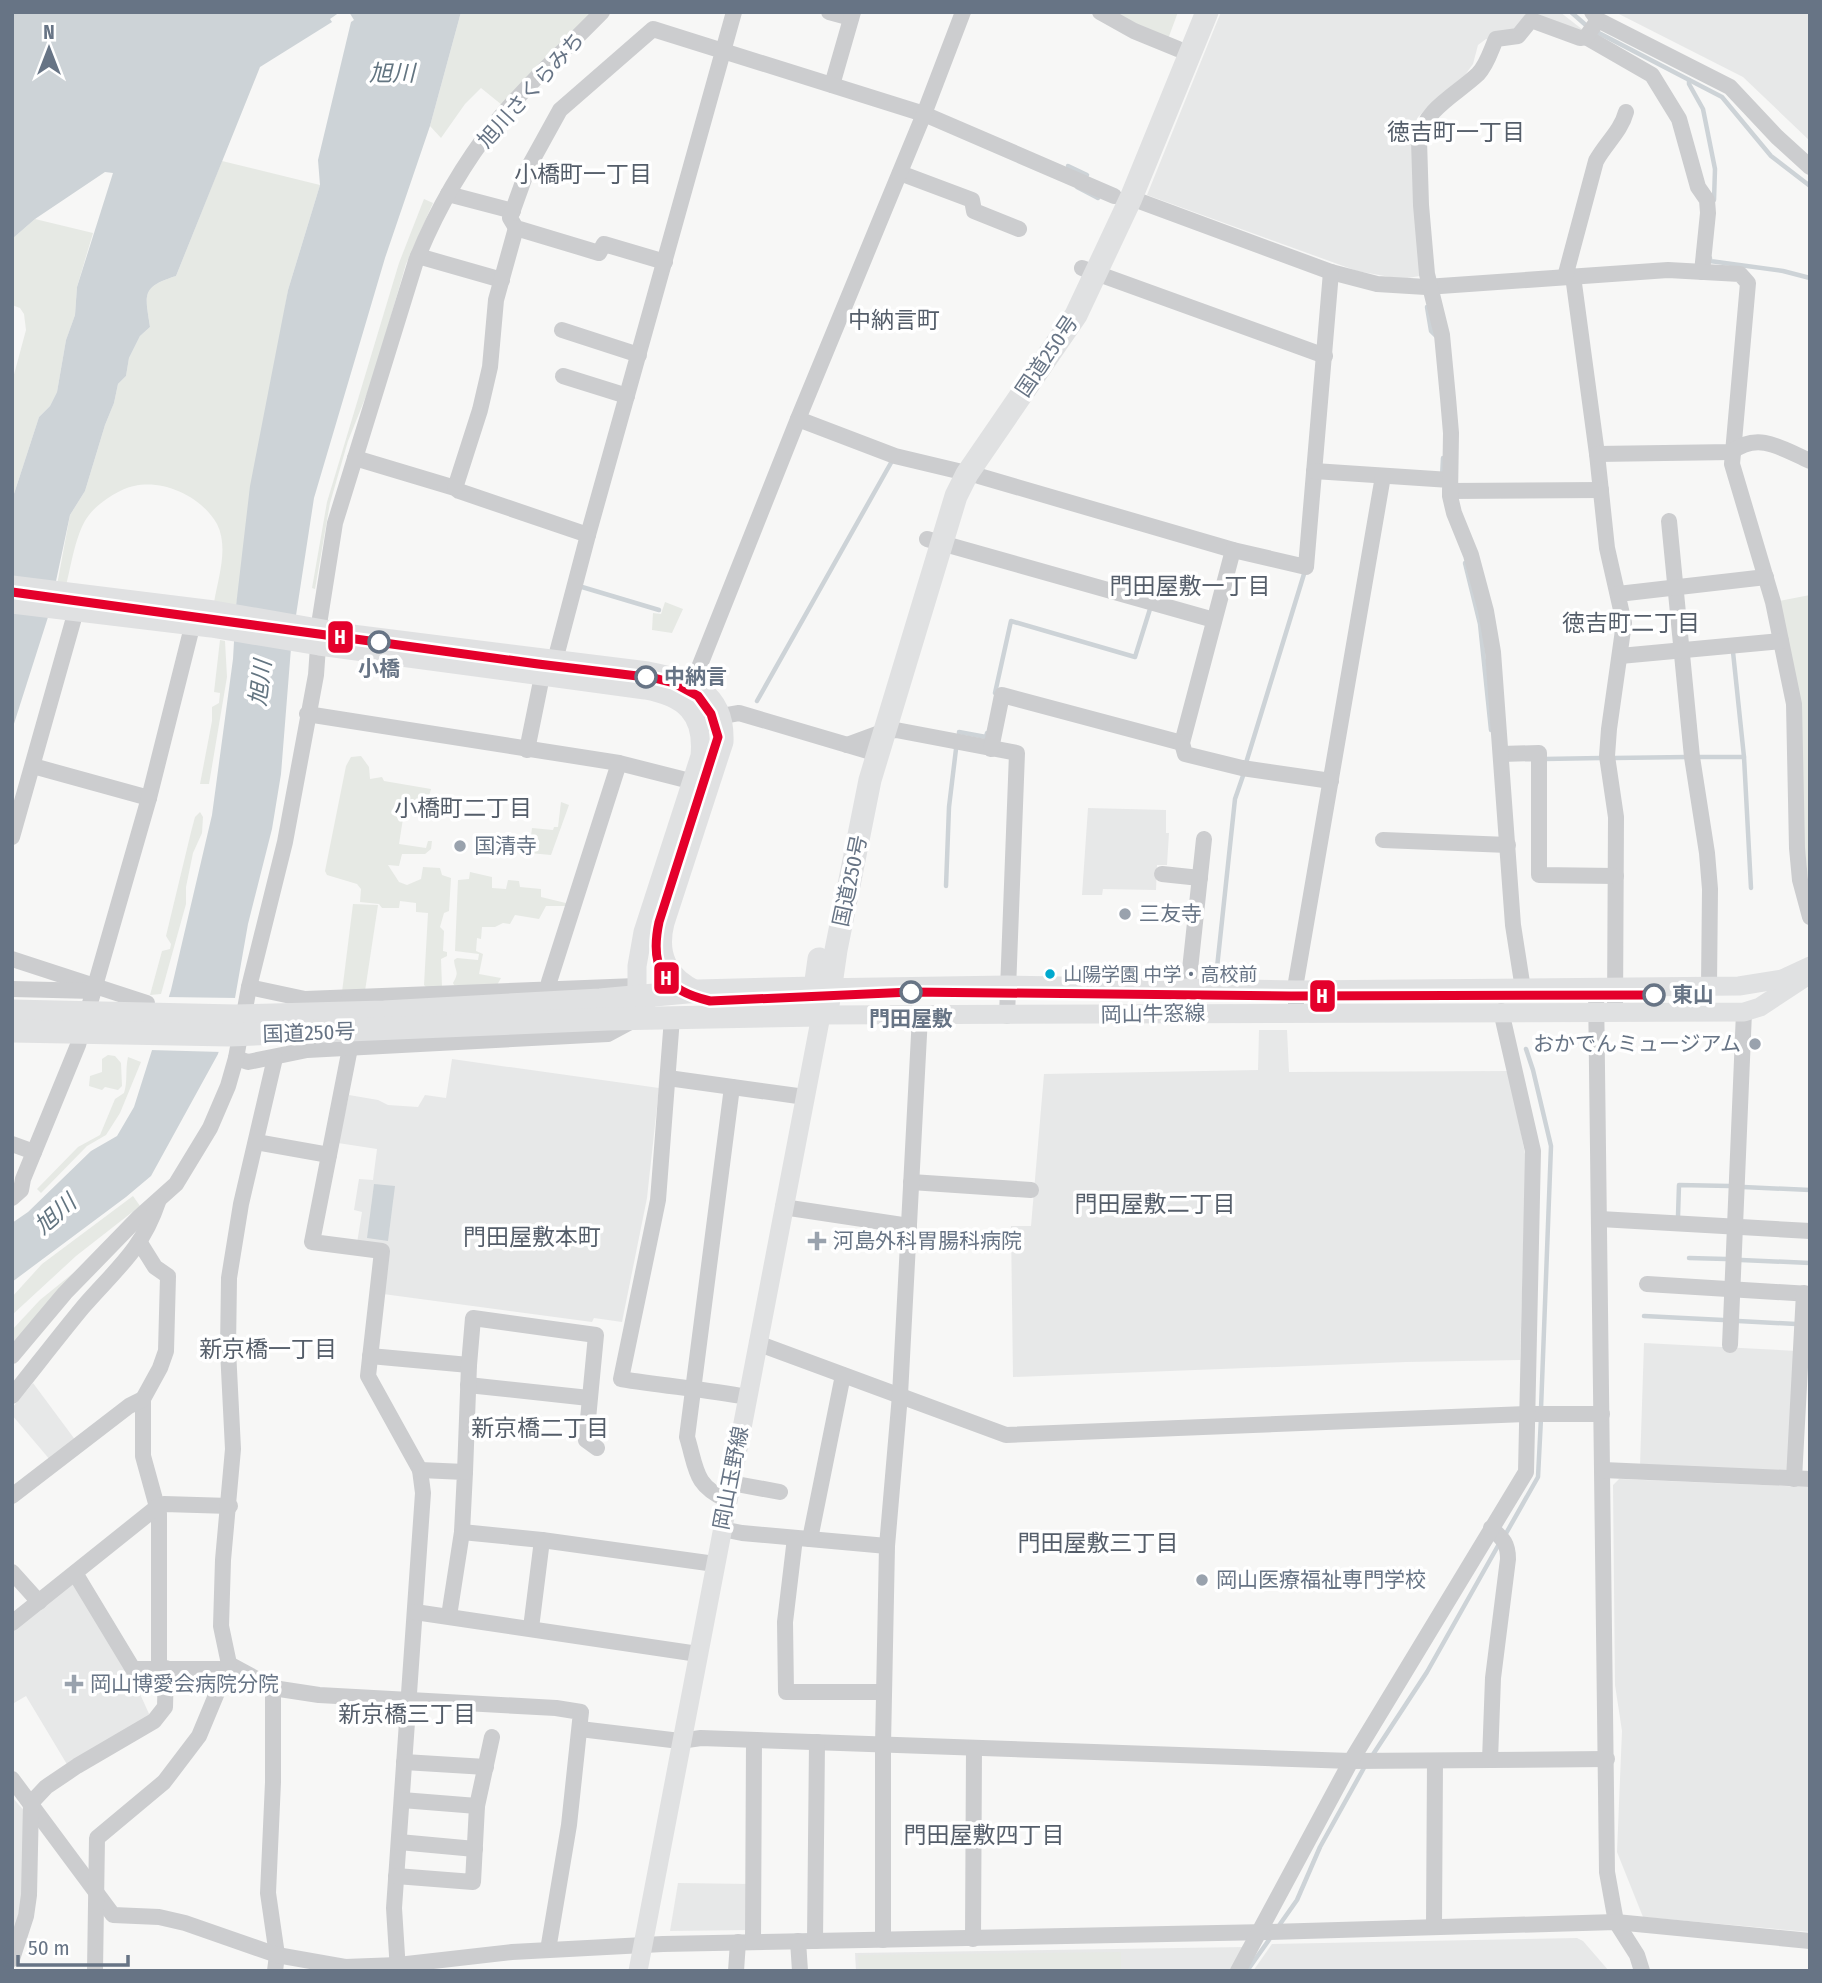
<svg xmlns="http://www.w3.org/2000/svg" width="1822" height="1983" viewBox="0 0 1822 1983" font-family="'Fira Sans Condensed','Noto Sans JP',sans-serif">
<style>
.built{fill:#e7e8e8}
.green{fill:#e6e9e4}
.water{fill:#cdd3d7}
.pier{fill:#f7f7f6}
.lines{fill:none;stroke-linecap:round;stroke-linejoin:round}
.stream{stroke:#cdd3d7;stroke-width:4.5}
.minor{stroke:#cccdcf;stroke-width:16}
.major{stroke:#e0e1e2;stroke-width:19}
.highway{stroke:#e0e1e2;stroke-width:23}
.tram-1-casing{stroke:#fff;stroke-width:14}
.tram-1{stroke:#e4002b;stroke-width:9}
.stop-dot{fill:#fff;stroke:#677485;stroke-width:3.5}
.poi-dot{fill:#99a2ad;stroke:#fff;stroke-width:2.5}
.bus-dot{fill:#00a9ce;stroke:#fff;stroke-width:2.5}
.labels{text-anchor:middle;stroke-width:7;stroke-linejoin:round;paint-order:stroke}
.bus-label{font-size:19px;fill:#677485;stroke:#fff;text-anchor:start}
.street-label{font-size:21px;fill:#677485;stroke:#fff}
.stop-label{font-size:21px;font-weight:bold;fill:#677485;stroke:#fff}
.poi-label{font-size:21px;fill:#677485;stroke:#fff;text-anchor:start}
.water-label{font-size:23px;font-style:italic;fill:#637581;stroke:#fff}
.neighbourhood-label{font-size:23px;fill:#555e6a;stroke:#fff}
.line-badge{stroke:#fff;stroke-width:2.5}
.badge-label{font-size:19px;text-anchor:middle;font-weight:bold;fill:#fff}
</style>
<rect width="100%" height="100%" fill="#f7f7f6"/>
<g class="built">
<path d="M1221,12H1560L1583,30L1581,32L1533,16L1517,31L1491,41L1486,39L1478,45L1473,64L1465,75L1441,94L1418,117L1412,129L1413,185L1420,276L1401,279L1357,271L1147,195Z"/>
<path d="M1615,12H1810V141L1743,77Z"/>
<path d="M1088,808L1166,810V833H1169L1167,865H1157L1156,890L1103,889L1102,895H1082Z"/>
<path d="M1259,1030H1287L1289,1072L1509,1071L1526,1159L1520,1360L1406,1362L1013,1377L1011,1226H1031L1044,1074L1258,1070Z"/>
<path d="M452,1059L659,1088L647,1198L622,1322L594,1318L592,1322L383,1294L387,1247L357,1243L362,1212L354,1210L359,1179L373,1180L377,1149L338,1143L349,1095L378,1100L388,1105L418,1107L425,1095L446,1098Z"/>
<path d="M1644,1343L1797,1351L1790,1470L1785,1473L1640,1466Z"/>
<path d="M33,1383L76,1441L51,1461L12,1415V1408Z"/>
<path d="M1619,1479L1810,1487V1932L1643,1917L1617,1852L1622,1731L1615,1685L1613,1485Z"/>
<path d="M77,1583L130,1672L150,1716L68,1766L26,1696L14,1703L12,1700V1632L71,1584Z"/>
<path d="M12,1797L26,1813L25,1882L12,1944Z"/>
<path d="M678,1883L751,1884L750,1930L670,1931Z"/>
<path d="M1577,1938L1583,1941L1609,1971H1253L1272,1944Z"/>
<path d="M1245,1947L1233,1971H856L855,1953Z"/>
</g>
<g class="green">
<path d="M461,12H594L502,105L481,88L465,104L441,138L430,126Z"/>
<path d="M1108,12H1178L1168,39Z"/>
<path d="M222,161L320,185L288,290L236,606L214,603C218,578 229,548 217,524C202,497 164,479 134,486C119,489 98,503 89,515C76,531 71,566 66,586L57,585L70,515L85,491L105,425L114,403L118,384L126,376L129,358L140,336L150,327C145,294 141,287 176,276Z"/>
<path d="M424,199L433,203L406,264L372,381L348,441L330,503L315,589L312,588L327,502L399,263Z"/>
<path d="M35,219L93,233L77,287L75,315L66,340L57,392L50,406L39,417L12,500V382L26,330L24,314L20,308L12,305V239Z"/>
<path d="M1810,595V900L1779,601Z"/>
<path d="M665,602L683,609L672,633L652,630L653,613L661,614Z"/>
<path d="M220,640L225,641L227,677L209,784H200L212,721V707L219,703L220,693L214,692Z"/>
<path d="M361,756L369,767L370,779L382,777L384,781L431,789L427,803L422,808L405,806L399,844L426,848L428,841H432L431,849L425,854H402L399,866L388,865L399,882L407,885L421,879L423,867L440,868L442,875L451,878L449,911L444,913L440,927L444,931L443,951L447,952V956L441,959L442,987L427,988L424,985L428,913L416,912V903L400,901L399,908H382L379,904L360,902L361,889L357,884L327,875L325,871L346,766L351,757Z"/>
<path d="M561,802L569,805L551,855L529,853L532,828L553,830L554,827H558Z"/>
<path d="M200,812L203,817L202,833L193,853L186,887V904L161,994L150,995L162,951L170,949L171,944L166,936L191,832L195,817Z"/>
<path d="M470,872L492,877V888L506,889L508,880L519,881L520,887L541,889V897L570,904L569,906H546L539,919L515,915L510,924L503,923L495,927H482L481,939L477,938L476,951L483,954L479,974L501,978L497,985H454L453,983C460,971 455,972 454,960L457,958L478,960L479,954L455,951L458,880L469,879Z"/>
<path d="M353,904L378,905L365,991L342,992Z"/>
<path d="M108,1055L115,1056L121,1063L122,1086L118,1090L105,1087L102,1090L89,1086L90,1076L102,1072V1059Z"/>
<path d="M128,1057L141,1062L120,1113L106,1135L87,1146L41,1193L37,1189L78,1147L100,1135L115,1099L124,1093C128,1081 125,1070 128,1057Z"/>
<path d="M133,1196L140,1206L76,1256L12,1315V1297L42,1264Z"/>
<path d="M88,1261L12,1347V1330L40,1300Z"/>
<path d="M1121,1952V1971H859L858,1955Z"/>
</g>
<g class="water">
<path d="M12,12H340L330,19L332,22L260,67L176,276C141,287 145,294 150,327L140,336L129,358L126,376L118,384L114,403L105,425L85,491L70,515L49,614L12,730V500L39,417L50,406L57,392L66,340L75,315L77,287L113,173L105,172L35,219L12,239Z"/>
<path d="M349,12H461L430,126L385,258L314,498L291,648L281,774L272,829L248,924L235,998L218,1054L151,1176L126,1197L12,1282V1223L28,1212L91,1151L117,1136L134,1107L171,990L212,815L233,659L236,606L250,486L288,290L320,185L318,160L351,22L354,20Z"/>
<path d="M374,1184L395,1186L388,1241L367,1238Z"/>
</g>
<path class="pier" d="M165,997L238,998L222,1052L150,1050Z"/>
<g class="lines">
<g class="stream">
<path d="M1571,12L1588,27"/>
<path d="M1595,31L1722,97L1771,156L1810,186"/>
<path d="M1689,80V84L1703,109L1715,169L1714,200"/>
<path d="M1068,166L1087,175"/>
<path d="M1077,187L1098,198"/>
<path d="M1710,258V261L1783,271L1810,278"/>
<path d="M1427,307L1431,331L1437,337"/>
<path d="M1442,477L1443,458"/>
<path d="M1465,563L1480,624L1491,730"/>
<path d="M582,587L659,610"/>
<path d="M995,693L1011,621L1135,657L1150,609"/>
<path d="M757,701L892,461"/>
<path d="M959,733V732L986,737L987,733"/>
<path d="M1699,757H1744L1733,652"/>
<path d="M1744,757L1751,888"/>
<path d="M1614,758L1687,757"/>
<path d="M1544,759L1601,758"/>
<path d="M1246,763L1304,574"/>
<path d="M946,886L949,807L956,749"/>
<path d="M1216,977L1235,799L1244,773"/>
<path d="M1526,1049L1533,1070L1551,1146L1541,1409"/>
<path d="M1743,1187L1810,1190"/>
<path d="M1678,1216L1679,1185L1730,1186"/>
<path d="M1689,1258L1726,1259"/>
<path d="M1741,1260L1810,1263"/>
<path d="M1644,1316L1723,1320"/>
<path d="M1738,1321L1796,1324"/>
<path d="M1504,1537L1538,1477L1541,1418"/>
<path d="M1372,1756L1427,1672L1499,1544"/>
<path d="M1278,1927L1297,1900L1320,1847L1365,1766"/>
<path d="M1247,1971L1271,1937"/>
</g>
<g class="minor">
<path d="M829,12L851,18"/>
<path d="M1100,12L1134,31L1178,49"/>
<path d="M1592,12L1598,20L1730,87L1777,137L1810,167"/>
<path d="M1586,37L1652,75L1679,119L1698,187L1707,200L1708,213L1702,272"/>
<path d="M832,85L853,12"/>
<path d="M900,173L972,200L974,211L1019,229"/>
<path d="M448,194L513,211"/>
<path d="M1131,198L1331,272L1377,284L1426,287L1668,270L1740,274L1748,283L1732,464L1773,602L1794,704L1797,848L1800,880L1810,917"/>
<path d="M418,256L502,280"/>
<path d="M665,262L604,244L599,253L516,228L510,218L528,168L560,110L653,29L924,114L1114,196"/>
<path d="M1082,268L1325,356"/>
<path d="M1573,276L1597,454L1607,548L1624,623L1609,729L1607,756L1616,817L1615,1012"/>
<path d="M1565,277L1596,161C1606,143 1621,131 1626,112"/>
<path d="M562,330L639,355"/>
<path d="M563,376L627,396"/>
<path d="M798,419L895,456L979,476L1233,550L1306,567L1331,272"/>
<path d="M1597,454L1732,452C1758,431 1783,449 1810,461"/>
<path d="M355,458L455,488L459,491L588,535"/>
<path d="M1314,471L1450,480"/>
<path d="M455,488L480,410L490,367L496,300L516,228"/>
<path d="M1450,491L1601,490"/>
<path d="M1669,521L1692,757L1707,853L1710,889L1709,986"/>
<path d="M927,539L1214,620"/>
<path d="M1233,550L1182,743L1185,754L1242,768L1331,781"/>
<path d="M1618,594L1766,577"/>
<path d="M1620,656L1781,641"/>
<path d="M553,668L588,535L734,12"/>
<path d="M675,698L698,670L798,419L924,114L963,12"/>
<path d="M307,714L619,763L690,781"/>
<path d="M699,727L722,716L739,713L878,754"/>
<path d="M847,745L885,731L896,730L1017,753L1007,1016"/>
<path d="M991,749L1002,695L1182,743"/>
<path d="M527,750L542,676"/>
<path d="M1501,754L1539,753V875L1616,876"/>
<path d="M33,766L149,798"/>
<path d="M12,837L79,600"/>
<path d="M1383,840L1508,845"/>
<path d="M1162,874L1200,878"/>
<path d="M12,959L147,1003"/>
<path d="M249,987L305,999L636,986"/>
<path d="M1596,988L1607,1872L1616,1922L1637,1955L1642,1971"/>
<path d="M12,989L94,991"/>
<path d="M549,989V982L619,763"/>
<path d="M1523,989L1513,925L1493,652L1486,611L1471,555L1454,513L1450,496L1451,433L1448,398L1442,335L1427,274L1421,205L1419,140C1424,109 1457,94 1478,74C1487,65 1491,50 1496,39L1518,36L1531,20L1580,38L1586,37L1598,20"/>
<path d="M349,998L350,1048L312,1242L382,1251L368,1376L420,1470L423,1493L394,1908L398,1971"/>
<path d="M1296,1013V982L1383,476"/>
<path d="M1187,1014L1188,988L1204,839"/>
<path d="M672,1018L658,1200L621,1379C663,1386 705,1389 747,1397"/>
<path d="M236,1058L248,1062L307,1050L608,1034L636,1019"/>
<path d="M668,1078L805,1097"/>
<path d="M256,1142L329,1155"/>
<path d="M12,1144L34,1152"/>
<path d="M911,1182L1031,1190"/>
<path d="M12,1198L21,1190L23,1179L78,1045L149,798L195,615"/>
<path d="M783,1207L909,1226"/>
<path d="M1600,1219L1810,1231"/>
<path d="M140,1243L155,1267L168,1276L166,1351L160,1368L143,1399V1456L159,1514V1668"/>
<path d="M1647,1284L1810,1294"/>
<path d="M757,1343L1006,1435L1527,1414H1602"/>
<path d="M1730,1345L1744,1012"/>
<path d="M12,1356L65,1293L138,1218L176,1184L210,1128L228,1086L236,1058L249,987L285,842L316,675L320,618L335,523L416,261C436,211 463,164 497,121C529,82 567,48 602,12"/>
<path d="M370,1356L469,1365"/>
<path d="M468,1385L589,1398"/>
<path d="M12,1396C36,1366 59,1336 83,1307C115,1270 142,1250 158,1202"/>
<path d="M420,1470L465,1472L462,1532L449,1616"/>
<path d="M1603,1470L1810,1479"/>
<path d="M465,1472L469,1365L473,1318L596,1335L586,1440L597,1448"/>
<path d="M1794,1479L1804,1293"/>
<path d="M731,1483L780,1492"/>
<path d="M12,1496L129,1406L143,1399"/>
<path d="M727,1500C694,1485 697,1470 687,1437L732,1087"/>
<path d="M722,1529L742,1533L887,1546"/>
<path d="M462,1532L542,1540L715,1564"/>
<path d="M795,1538L785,1622L786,1692H884"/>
<path d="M810,1539L843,1375"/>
<path d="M12,1572L39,1602"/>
<path d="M75,1573L133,1669H227"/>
<path d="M415,1612L698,1654"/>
<path d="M12,1623L157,1507L164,1504L230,1506"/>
<path d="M531,1628L542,1540"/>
<path d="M229,1664L273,1688L319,1695L556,1708L581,1712L569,1825L548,1950"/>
<path d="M273,1688V1782L268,1893L277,1955L275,1971"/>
<path d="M580,1729L680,1741L701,1738L1351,1761L1607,1759"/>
<path d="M1490,1760L1493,1678L1508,1559C1508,1543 1503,1539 1491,1528"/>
<path d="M404,1762L486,1767"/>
<path d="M12,1779L113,1915L159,1917L185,1923L277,1955L345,1967L398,1965L512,1952L663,1944L1268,1932L1616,1922L1810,1941"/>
<path d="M402,1800L477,1806"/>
<path d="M399,1842L475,1849"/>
<path d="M396,1876L473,1882L477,1806L492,1737"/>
<path d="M1434,1927L1435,1761"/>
<path d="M973,1939L974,1748"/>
<path d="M883,1940V1745L887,1546L900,1395L920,1016"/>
<path d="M798,1941L800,1971"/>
<path d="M815,1941L817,1742"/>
<path d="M753,1942L754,1740"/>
<path d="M12,1959L26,1916L29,1895L31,1803L46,1787L77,1766L154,1721L165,1707L166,1668"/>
<path d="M95,1971L97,1838L164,1782L199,1736L229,1664L221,1626L223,1560L233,1449L228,1350L229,1278L241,1204L275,1058"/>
<path d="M736,1971L738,1942"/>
<path d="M1238,1971L1351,1761L1526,1472L1533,1151L1501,1011"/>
</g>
<g class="major">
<path d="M12,585L214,610L352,634L648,671C691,679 726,691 724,742L665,923C657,955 668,977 698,991"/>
<path d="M12,604L211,628L319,646L645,690C684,697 704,714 700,756L643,932L637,966V997L646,1005"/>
<path d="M821,1015C1129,1015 1437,1011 1744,1012L1760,1007L1804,978"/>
<path d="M638,1971L819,1026L821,1015L814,1005L815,988L1007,985L1296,990L1739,986L1782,979L1810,966"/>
</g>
<g class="highway">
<path d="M12,1011L236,1016L384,1012L600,1000L698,991L815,988L819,959"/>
<path d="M12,1031L230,1035L608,1019L821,1015L828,1005L836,950L870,780L956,496L967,474L1076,315L1131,198L1207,12"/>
</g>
<defs>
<path id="tram-1" d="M12,592L538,664L654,678L674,683L698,696L711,714L718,737L659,922C649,969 664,990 710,1001L911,992L1291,996L1654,995"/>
</defs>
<use href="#tram-1" class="tram-1-casing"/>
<use href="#tram-1" class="tram-1"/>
</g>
<g class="stop-dot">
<circle cx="379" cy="642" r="10"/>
<circle cx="646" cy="677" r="10"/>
<circle cx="911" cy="992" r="10"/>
<circle cx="1654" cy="995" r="10"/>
</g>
<g class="poi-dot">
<circle cx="460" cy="846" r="7"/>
<circle cx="1125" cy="914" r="7"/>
<circle cx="1755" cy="1044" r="7"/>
<path d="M813.5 1230.5h7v7h7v7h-7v7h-7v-7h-7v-7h7z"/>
<circle cx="1202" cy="1580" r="7"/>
<path d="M70.5 1673.5h7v7h7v7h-7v7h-7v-7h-7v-7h7z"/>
</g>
<circle class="bus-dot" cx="1050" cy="974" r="6"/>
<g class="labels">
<g class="bus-label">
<text x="1063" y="981">山陽学園 中学・高校前</text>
</g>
<g class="street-label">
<text transform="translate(531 90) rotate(-48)" y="7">旭川さくらみち</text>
<text transform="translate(1047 356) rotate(-56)" y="7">国道250号</text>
<text transform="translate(850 881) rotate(-78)" y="7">国道250号</text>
<text transform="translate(1153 1014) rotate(-1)" y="7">岡山牛窓線</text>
<text transform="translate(309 1033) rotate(-2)" y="7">国道250号</text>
<text transform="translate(731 1478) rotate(-79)" y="7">岡山玉野線</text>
</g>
<g class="stop-label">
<text x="379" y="676">小橋</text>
<text x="664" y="684" text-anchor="start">中納言</text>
<text x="1672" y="1002" text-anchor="start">東山</text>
<text x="911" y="1026">門田屋敷</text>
</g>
<g class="poi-label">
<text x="474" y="853">国清寺</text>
<text x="1139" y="921">三友寺</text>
<text x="1741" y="1051" text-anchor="end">おかでんミュージアム</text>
<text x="833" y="1248">河島外科胃腸科病院</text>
<text x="1216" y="1587">岡山医療福祉専門学校</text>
<text x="90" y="1691">岡山博愛会病院分院</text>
</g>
<g class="water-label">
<text x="392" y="81">旭川</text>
<text transform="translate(260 683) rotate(-83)" y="8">旭川</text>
<text transform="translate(55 1214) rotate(-41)" y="8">旭川</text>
</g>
<g class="neighbourhood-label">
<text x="1456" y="140">徳吉町一丁目</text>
<text x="583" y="182">小橋町一丁目</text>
<text x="894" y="328">中納言町</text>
<text x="1190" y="594">門田屋敷一丁目</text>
<text x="1631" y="631">徳吉町二丁目</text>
<text x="463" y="816">小橋町二丁目</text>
<text x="1155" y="1212">門田屋敷二丁目</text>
<text x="532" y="1245">門田屋敷本町</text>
<text x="268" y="1357">新京橋一丁目</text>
<text x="540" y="1436">新京橋二丁目</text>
<text x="1098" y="1551">門田屋敷三丁目</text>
<text x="407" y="1722">新京橋三丁目</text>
<text x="984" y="1843">門田屋敷四丁目</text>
</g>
</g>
<g class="line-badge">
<rect x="327" y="620" width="27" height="34" rx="7" fill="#e4002b"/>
<rect x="653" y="961" width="27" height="34" rx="7" fill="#e4002b"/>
<rect x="1309" y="979" width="27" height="34" rx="7" fill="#e4002b"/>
</g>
<g class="badge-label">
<text x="340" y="644">H</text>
<text x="666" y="985">H</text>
<text x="1322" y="1003">H</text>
</g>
<rect width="1822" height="1983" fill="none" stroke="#677485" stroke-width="28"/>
<g transform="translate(49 49)" stroke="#ffffff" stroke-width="5" paint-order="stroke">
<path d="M0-5L12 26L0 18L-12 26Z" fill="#677485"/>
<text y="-10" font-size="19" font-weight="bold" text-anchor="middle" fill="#677485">N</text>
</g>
<path d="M18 1955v10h110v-10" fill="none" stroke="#677485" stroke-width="3.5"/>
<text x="28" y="1955" font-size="21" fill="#677485" stroke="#ffffff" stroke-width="5" paint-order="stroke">50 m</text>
</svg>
